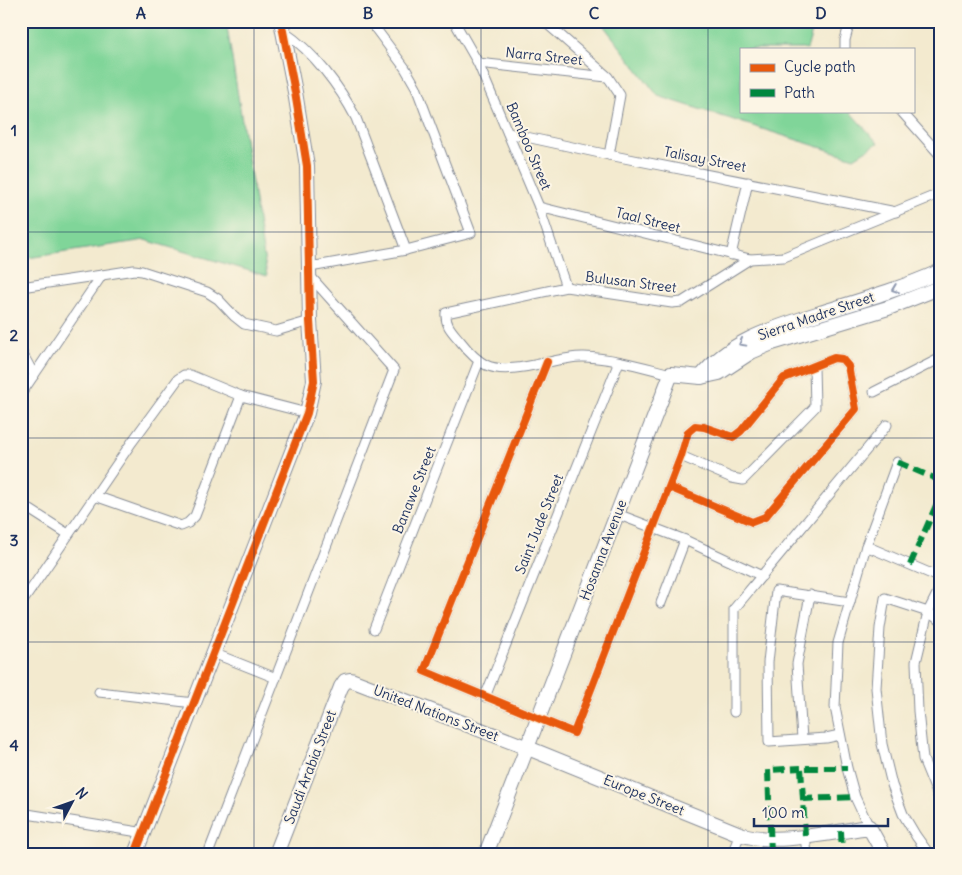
<svg xmlns="http://www.w3.org/2000/svg" width="962" height="875" viewBox="0 0 962 875" font-family="Delius,sans-serif">
<style>
.green{fill:#80d599;stroke:#4e827c}
.lines{fill:none;stroke-linecap:round;stroke-linejoin:round}
.street-casing{stroke:#878c96;stroke-width:11}
.secondary-casing{stroke:#878c96;stroke-width:16}
.street{stroke:#fff;stroke-width:9}
.secondary{stroke:#fff;stroke-width:14}
.quiet{stroke:#00873e;stroke-width:6;stroke-dasharray:12 6;stroke-linecap:butt}
.cycleway-casing{stroke:#fcf5e5;stroke-width:11}
.cycleway{stroke:#e8590c;stroke-width:8}
.oneway{stroke:#8d97ae}
.grid{fill:none;stroke:#1b2f5e;stroke-width:1;stroke-opacity:0.55}
.labels{text-anchor:middle;stroke-width:4;stroke-linejoin:round;paint-order:stroke}
.street-label{font-size:14px;fill:#1b2f5e;stroke:#fcf5e5}
.neatline{fill:none;stroke:#1b2f5e;stroke-width:2}
.grid-label{font-size:16px;text-anchor:middle;font-weight:bold;fill:#1b2f5e}
</style>
<rect width="100%" height="100%" fill="#fcf5e5"/>
<filter id="ink" filterUnits="userSpaceOnUse"><feTurbulence type="fractalNoise" baseFrequency=".02" numOctaves="2"/><feDisplacementMap in="SourceGraphic" scale="10" xChannelSelector="R" yChannelSelector="G"/><feConvolveMatrix kernelMatrix="1 2 1 2 8 2 1 2 1" color-interpolation-filters="sRGB"/></filter>
<filter id="wash" filterUnits="userSpaceOnUse"><feTurbulence type="fractalNoise" baseFrequency=".0096" numOctaves="4" result="noise"/><feDisplacementMap in="SourceGraphic" scale="20" xChannelSelector="R" yChannelSelector="G"/><feGaussianBlur stdDeviation="1.12" result="paint"/><feColorMatrix in="noise" values="0 0 0 0 0 0 0 0 0 0 0 0 0 0 0 0 0 1.4 0 .05"/><feComposite in="paint" operator="in"/></filter>
<g filter="url(#wash)">
<rect width="100%" height="100%" fill="#f3eacf"/>
<g class="green">
<path d="M21,21H226L267,276L145,240L21,259Z"/>
<path d="M600,21H815L807,49H741V111H849L878,143L854,158L658,96Z"/>
</g>
</g>
<g filter="url(#ink)">
<g class="lines">
<defs>
<g id="street">
<path d="M454,21L478,63L539,207L566,287"/>
<path d="M544,21L608,77L620,95L609,155"/>
<path d="M284,32C313,51 340,87 356,118L406,250"/>
<path d="M845,49V40L850,21"/>
<path d="M478,63L607,77"/>
<path d="M901,111L941,156"/>
<path d="M508,133L609,155L896,212"/>
<path d="M539,207L750,259"/>
<path d="M731,255L748,182"/>
<path d="M310,267L406,250L471,233L416,87L405,68L370,21"/>
<path d="M21,287L102,275"/>
<path d="M21,351L34,375"/>
<path d="M547,362L424,671L574,733L681,456L688,432L695,426L704,427L733,437L741,431L784,378L834,358L842,359L848,366L856,409L765,517L752,522L669,487"/>
<path d="M671,374C643,367 614,358 584,357C556,356 511,377 486,365C476,360 468,351 461,342C453,332 445,326 446,313L566,287L672,303L682,302L750,259L784,257L941,193"/>
<path d="M874,392L941,358"/>
<path d="M21,394L102,275L134,270L142,271L207,292L218,299L234,316L244,324L276,331L310,321"/>
<path d="M681,456L732,478L743,480L815,407L814,367"/>
<path d="M95,496L181,526L188,523L195,516L241,396"/>
<path d="M21,504L68,534"/>
<path d="M617,514L685,540L762,576"/>
<path d="M866,546L941,578"/>
<path d="M941,586L928,612L916,662L918,711L923,759L941,803"/>
<path d="M661,603L685,540"/>
<path d="M21,604L132,442L178,379L184,375H190L241,396L307,413"/>
<path d="M374,629L479,361"/>
<path d="M213,653L276,678"/>
<path d="M99,692L194,703"/>
<path d="M485,697L619,362"/>
<path d="M734,712V609L887,425"/>
<path d="M840,735L826,738L769,742L768,662L776,591L850,602"/>
<path d="M802,739L797,664L810,595"/>
<path d="M21,813L145,833"/>
<path d="M869,827L855,797L847,768L835,707L838,643L866,546L897,462"/>
<path d="M805,836L807,854"/>
<path d="M208,854L394,370L310,276"/>
<path d="M732,854L740,834"/>
<path d="M929,854L916,836L903,814L892,785L882,744L876,688L880,628L885,598L928,612L941,621"/>
</g>
<g id="secondary">
<path d="M940,21L941,22"/>
<path d="M701,377C730,340 775,328 817,314C859,301 901,289 941,271"/>
<path d="M135,854L307,413L314,381L310,321L307,166L295,92L281,21"/>
<path d="M276,854L341,687L345,681L351,680L528,748L740,834C776,846 831,832 869,827L884,854"/>
<path d="M486,854L671,374L701,377L719,373L751,352L772,343L888,308L941,287"/>
</g>
</defs>
<use href="#street" class="street-casing"/>
<use href="#secondary" class="secondary-casing"/>
<use href="#street" class="street"/>
<use href="#secondary" class="secondary"/>
<g class="quiet">
<path d="M897,462L941,481"/>
<path d="M910,565L941,494"/>
<path d="M803,799L801,768H847"/>
<path d="M841,831L842,854"/>
<path d="M805,836L803,799L855,797"/>
<path d="M771,854L768,770L801,768"/>
</g>
<defs>
<g id="cycleway">
<path d="M547,362L424,671L574,733L681,456L688,432L695,426L704,427L733,437L741,431L784,378L834,358L842,359L848,366L856,409L765,517L752,522L669,487"/>
<path d="M135,854L307,413L314,381L310,321L307,166L295,92L281,21"/>
</g>
</defs>
<use href="#cycleway" class="cycleway-casing"/>
<use href="#cycleway" class="cycleway"/>
</g>
<defs><path id="oneway-chevron" d="M-2-3.5L2.5 0L-2 3.5" fill="none" stroke-width="1.6" stroke-linecap="round" stroke-linejoin="round" transform="scale(1.25)"/></defs>
<g class="oneway">
<use href="#oneway-chevron" transform="translate(895 289) rotate(159)"/>
<use href="#oneway-chevron" transform="translate(742 343) rotate(151)"/>
</g>
</g>
<path class="grid" d="M254,21V854M481,21V854M708,21V854M21,232H941M21,438H941M21,642H941"/>
<g class="labels">
<g class="street-label">
<text transform="translate(544 56) rotate(6)" y="5">Narra Street</text>
<text transform="translate(529 146) rotate(67)" y="5">Bamboo Street</text>
<text transform="translate(705 159) rotate(11)" y="5">Talisay Street</text>
<text transform="translate(648 220) rotate(14)" y="5">Taal Street</text>
<text transform="translate(631 282) rotate(7)" y="5">Bulusan Street</text>
<text transform="translate(816 316) rotate(-19)" y="5">Sierra Madre Street</text>
<text transform="translate(414 490) rotate(-68)" y="5">Banawe Street</text>
<text transform="translate(539 524) rotate(-68)" y="5">Saint Jude Street</text>
<text transform="translate(603 550) rotate(-69)" y="5">Hosanna Avenue</text>
<text transform="translate(436 713) rotate(21)" y="5">United Nations Street</text>
<text transform="translate(310 767) rotate(-69)" y="5">Saudi Arabia Street</text>
<text transform="translate(644 795) rotate(22)" y="5">Europe Street</text>
</g>
</g>
<rect width="962" height="875" fill="none" stroke="#fcf5e5" stroke-width="55"/>
<rect x="740" y="48" width="175" height="65" fill="#fcf5e5" stroke="#a2a6af"/>
<rect x="750" y="64" width="25" height="8" fill="#e8590c" stroke="#a2a6af"/>
<text x="784" y="72" font-size="15" fill="#1b2f5e">Cycle path</text>
<rect x="750" y="89" width="25" height="8" fill="#00873e" stroke="#a2a6af"/>
<text x="784" y="98" font-size="15" fill="#1b2f5e">Path</text>
<g transform="translate(72 802) rotate(49)" stroke="#fcf5e5" stroke-width="4" paint-order="stroke">
<path d="M0-4L9 19L0 12L-9 19Z" fill="#1b2f5e"/>
<text y="-8" font-size="14" font-weight="bold" text-anchor="middle" fill="#1b2f5e">N</text>
</g>
<path d="M754 818v8h134v-8" fill="none" stroke="#1b2f5e" stroke-width="2.5"/>
<text x="762" y="818" font-size="15" fill="#1b2f5e" stroke="#fcf5e5" stroke-width="4" paint-order="stroke">100 m</text>
<rect x="28" y="28" width="906" height="820" class="neatline"/>
<g class="grid-label">
<text x="141" y="19">A</text>
<text x="368" y="19">B</text>
<text x="594" y="19">C</text>
<text x="821" y="19">D</text>
<text x="14" y="136">1</text>
<text x="14" y="341">2</text>
<text x="14" y="546">3</text>
<text x="14" y="751">4</text>
</g>
</svg>
